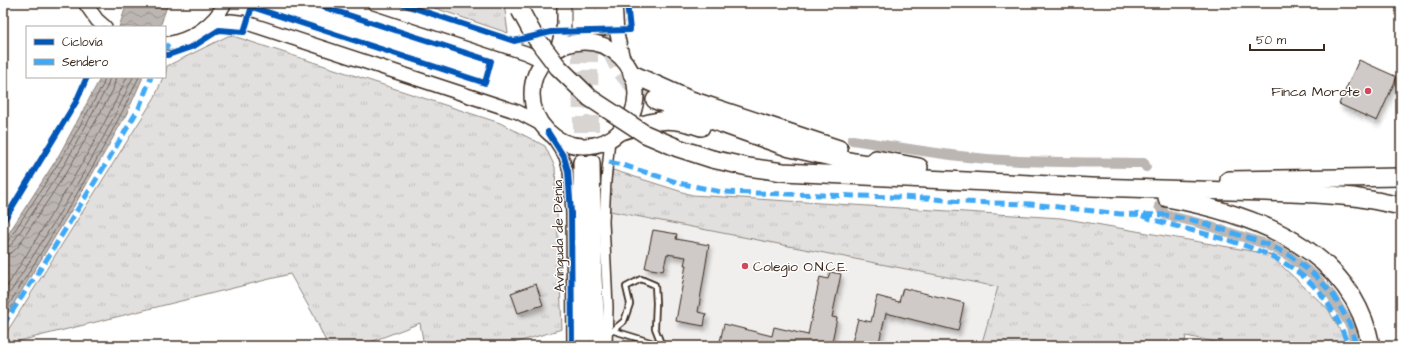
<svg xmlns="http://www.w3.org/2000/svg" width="1404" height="349" viewBox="0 0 1404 349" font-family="'Architects Daughter',sans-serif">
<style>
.built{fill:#f1efee}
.grass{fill:url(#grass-tufts);stroke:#8e857e}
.water{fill:url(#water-waves);stroke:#887e77}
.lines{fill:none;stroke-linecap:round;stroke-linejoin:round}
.shore{stroke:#6f625a;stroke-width:1}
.canal{stroke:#bcb6b3;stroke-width:10}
.building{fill:#cfcac7;stroke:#3b2a1e;filter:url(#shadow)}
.primary-tunnel{stroke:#d8d4d2;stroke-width:15;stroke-dasharray:15 8;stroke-linecap:butt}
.highway-tunnel{stroke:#d8d4d2;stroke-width:17;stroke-dasharray:17 8;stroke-linecap:butt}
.lane-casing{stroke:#3b2a1e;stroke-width:8}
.street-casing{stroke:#3b2a1e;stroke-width:12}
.secondary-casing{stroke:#3b2a1e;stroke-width:16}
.primary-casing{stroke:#3b2a1e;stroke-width:18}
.highway-casing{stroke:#3b2a1e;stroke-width:20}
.lane{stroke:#fff;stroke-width:4.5}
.street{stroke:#fff;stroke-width:9}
.secondary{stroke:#fff;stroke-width:13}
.primary{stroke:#fff;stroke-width:15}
.highway{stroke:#fff;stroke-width:17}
.highway-bridge-casing{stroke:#3b2a1e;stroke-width:20;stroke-linecap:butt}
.highway-bridge{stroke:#fff;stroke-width:17}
.quiet{stroke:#3fa9f5;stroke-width:5;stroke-dasharray:10 5;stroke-linecap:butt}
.cycleway-casing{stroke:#fff;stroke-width:8}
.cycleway{stroke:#0057b8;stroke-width:6}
.poi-dot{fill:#d1495b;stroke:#fff;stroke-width:1.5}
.labels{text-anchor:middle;stroke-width:3;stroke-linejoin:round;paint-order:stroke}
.poi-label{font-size:14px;fill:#3b2a1e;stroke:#fff;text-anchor:end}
.street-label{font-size:14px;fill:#3b2a1e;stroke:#fff}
</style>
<defs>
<pattern id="grass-tufts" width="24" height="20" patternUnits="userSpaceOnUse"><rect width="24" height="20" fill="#e2e0de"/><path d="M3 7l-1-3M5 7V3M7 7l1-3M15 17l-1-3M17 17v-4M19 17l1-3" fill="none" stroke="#c3c0be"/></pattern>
<pattern id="water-waves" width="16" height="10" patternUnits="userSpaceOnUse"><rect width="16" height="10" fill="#bcb6b3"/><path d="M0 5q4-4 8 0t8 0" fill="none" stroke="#9a9491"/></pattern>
<filter id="shadow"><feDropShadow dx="2.5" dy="4.5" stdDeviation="2" flood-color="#0004"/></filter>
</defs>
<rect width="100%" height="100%" fill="#fff"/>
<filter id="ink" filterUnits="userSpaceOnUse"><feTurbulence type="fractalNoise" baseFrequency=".025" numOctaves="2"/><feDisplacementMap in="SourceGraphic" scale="8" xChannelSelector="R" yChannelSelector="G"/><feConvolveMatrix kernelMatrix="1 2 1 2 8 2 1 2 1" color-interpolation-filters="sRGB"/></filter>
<g filter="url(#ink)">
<path class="built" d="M605,210L999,287L981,346H598L600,254Z"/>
<g class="grass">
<path d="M420,3H504L508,33Z"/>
<path d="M230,35L500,123L545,146L555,167L562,329L504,346H424L420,323L360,346H328L313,314L290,274L3,345V338L155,97L163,77H165L167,66Z"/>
<path d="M613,170L692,195L1061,218L1269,254L1328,309L1349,346H1235L1186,336L1184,346H981L998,287L605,210Z"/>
</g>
<g class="water">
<path d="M127,3H168L160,27H119Z"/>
<path d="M101,77H143L127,113L77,201L3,321V242L58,157Z"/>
</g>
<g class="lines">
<g class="shore">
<path d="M3,243L8,241L61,159L103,85L105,77"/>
<path d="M3,248L8,247L12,244L66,162L107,87L110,77"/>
<path d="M3,254L11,253L17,248L71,165L113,90L116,77"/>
<path d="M3,293C46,222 93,152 127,77"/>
<path d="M3,304C49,230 98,156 133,77"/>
<path d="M3,314C51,236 101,160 139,77"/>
</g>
<g class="canal">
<path d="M852,140C897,147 941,155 987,159C1039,163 1092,162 1144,163L1146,167"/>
<path d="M1159,206L1166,215L1199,223L1266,244L1289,256L1316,277L1332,296L1351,327L1355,346"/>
</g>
</g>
<g class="building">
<path d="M1359,60L1397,77L1377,121L1339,104Z"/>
<path d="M653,230L677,234L676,239L709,245L698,312L706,314L704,326L676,321L686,265H684L686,257L667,254L663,271L645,268Z"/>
<path d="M830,272L841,274L832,317L837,318L831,346H719L724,324L772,336L774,327L808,335L820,277L828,279Z"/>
<path d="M536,284L543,305L518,313L511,293Z"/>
<path d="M903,288L964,303L958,331L886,313L878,346H851L858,319L871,322L877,296L899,302Z"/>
</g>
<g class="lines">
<g class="primary-tunnel">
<path d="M590,24L592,162"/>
<path d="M579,25L581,162"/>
</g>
<path class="highway-tunnel" d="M605,26C607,46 616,70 632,84C638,90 647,95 655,100"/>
<defs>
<g id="lane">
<path d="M611,330L663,346"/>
<path d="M612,331L624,321L630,304L626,287L641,279L655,285L656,303L655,328L662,346"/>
</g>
<g id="street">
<path d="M548,132L564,157L568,171L571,213L572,346"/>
<path d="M607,346L608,307L604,221L606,181L610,139"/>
</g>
<g id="secondary">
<path d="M85,3L97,20L105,27"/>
<path d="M374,3L526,53L544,61"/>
<path d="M615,3L617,34L623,59"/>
<path d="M208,25L231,21L247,23L518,112L541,124"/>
<path d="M165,44C190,41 214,25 225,3"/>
<path d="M557,50L564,25V3"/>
</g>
<g id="primary">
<path d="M579,3V25"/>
<path d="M589,3L590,24"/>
<circle cx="584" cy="94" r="52"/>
<path d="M581,162L583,346"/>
<path d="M592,162L594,278L598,346"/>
</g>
<g id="highway">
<path d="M605,3V26"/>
<path d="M632,74L688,99L839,149"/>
<path d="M655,100L790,148L854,162L886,167"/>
<path d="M621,131C655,121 666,115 701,127"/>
<path d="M712,159L748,167L783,172L1091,187L1265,192L1316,194L1354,197L1377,201L1401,206"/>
<path d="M876,159L919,167"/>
<path d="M1229,180L1401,177"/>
<path d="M1167,198C1253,214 1352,248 1371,346"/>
</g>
</defs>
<use href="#lane" class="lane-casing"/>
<use href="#street" class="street-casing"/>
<use href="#secondary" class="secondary-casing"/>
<use href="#primary" class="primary-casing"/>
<use href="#highway" class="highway-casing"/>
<use href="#lane" class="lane"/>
<use href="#street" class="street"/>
<use href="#secondary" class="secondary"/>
<use href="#primary" class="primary"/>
<use href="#highway" class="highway"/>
<defs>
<path id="highway-bridge" d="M520,10L533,34L558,67L590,98L645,134L678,148L712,159"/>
</defs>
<use href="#highway-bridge" class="highway-bridge-casing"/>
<use href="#highway-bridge" class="highway-bridge"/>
<g class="quiet">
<path d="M104,27V26"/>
<path d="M165,49L169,44"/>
<path d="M609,162L626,166L683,184L722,192L927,198L961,202L1031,204L1121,214L1166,215L1200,222L1266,244L1289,255L1317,277L1333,295L1343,312L1351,327L1356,346"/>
<path d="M1142,216C1228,245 1315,243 1348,346"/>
<path d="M3,325L45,262L104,167L139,108L151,77"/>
</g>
<defs>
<g id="cycleway">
<path d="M399,3L514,41L551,32L630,30L627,3"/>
<path d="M252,7L485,83L491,61L311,3"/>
<path d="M165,55H168L194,46L219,30L244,32L253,3"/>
<path d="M548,132L564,157L568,171L571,213L572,346"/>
<path d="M3,222L76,102L87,77"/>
</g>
</defs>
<use href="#cycleway" class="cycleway-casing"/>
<use href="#cycleway" class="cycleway"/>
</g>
</g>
<g class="poi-dot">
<circle cx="1368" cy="91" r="4"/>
<circle cx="745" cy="266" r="4"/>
</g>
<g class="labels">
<g class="poi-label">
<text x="1360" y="96">Finca Morote</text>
<text x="753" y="271" text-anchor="start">Colegio O.N.C.E.</text>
</g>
<g class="street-label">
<text transform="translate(558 236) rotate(-91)" y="5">Avinguda de Dénia</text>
</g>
</g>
<rect width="1404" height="349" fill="none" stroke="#fff" stroke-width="16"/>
<rect x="8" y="8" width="1388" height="333" fill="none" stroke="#3b2a1e" stroke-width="1.5" filter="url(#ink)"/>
<rect x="26" y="26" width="140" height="52" fill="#ffffff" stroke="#b1aaa5"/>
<rect x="34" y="39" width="20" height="6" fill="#0057b8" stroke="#b1aaa5"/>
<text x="62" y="46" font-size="12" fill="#3b2a1e">Ciclovía</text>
<rect x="34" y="59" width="20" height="6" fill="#3fa9f5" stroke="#b1aaa5"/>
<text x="62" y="66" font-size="12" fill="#3b2a1e">Sendero</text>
<path d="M1250 44v6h74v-6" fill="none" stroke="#3b2a1e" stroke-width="2"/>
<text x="1256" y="44" font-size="12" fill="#3b2a1e" stroke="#ffffff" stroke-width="3" paint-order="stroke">50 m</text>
</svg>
